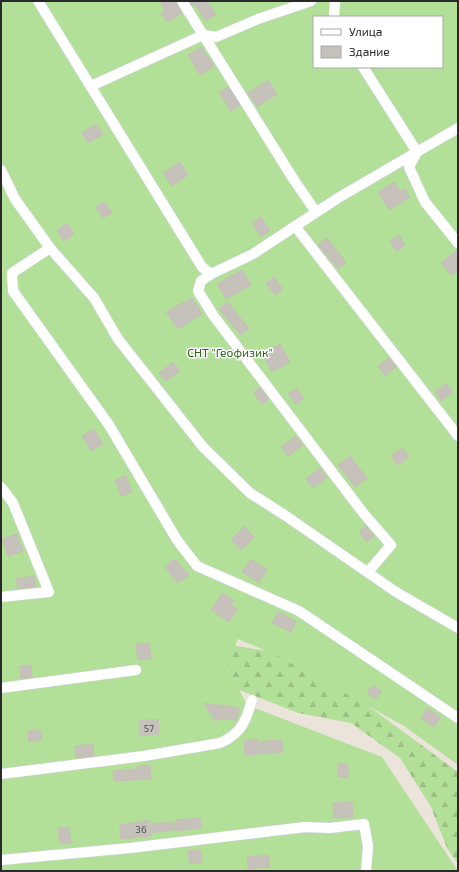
<svg xmlns="http://www.w3.org/2000/svg" width="459" height="872" viewBox="0 0 459 872" font-family="'Exo 2',sans-serif">
<style>
.forest{fill:url(#forest-firs)}
.garden{fill:#b3e099;fill-rule:evenodd}
.building{fill:#c6c1bb;stroke:#c6c0b5}
.lines{fill:none;stroke-linecap:round;stroke-linejoin:round}
.minor-casing{stroke:#d1d4e1;stroke-width:11}
.minor{stroke:#fff;stroke-width:10}
.labels{text-anchor:middle;stroke-width:3;stroke-linejoin:round;paint-order:stroke}
.number-label{font-size:10px;fill:#504f4e}
.park-label{font-size:12px;fill:#2d631c;stroke:#fff}
</style>
<defs>
<pattern id="forest-firs" width="22" height="20" patternUnits="userSpaceOnUse"><rect width="22" height="20" fill="#b3e099"/><path d="M5 1l3.5 6h-7zM16 11l3.5 6h-7z" fill="#9ac084"/></pattern>
</defs>
<rect width="100%" height="100%" fill="#ebe4db"/>
<path class="forest" d="M1,353L214,642L284,654L356,697L458,772V864L447,848L430,805L400,758L351,723L298,713L206,677Z"/>
<path class="garden" d="M1,1H458V765L404,726L276,655L238,639L227,666L247,705L382,757L458,871H1ZM314,17H442V67H314Z"/>
<g class="building">
<path d="M160,1H176L182,13L167,22L161,13L165,10Z"/>
<path d="M190,1H207L216,14L206,21L195,4L193,6Z"/>
<path d="M201,47L214,66L200,75L188,55Z"/>
<path d="M268,80L277,94L257,107L248,93Z"/>
<path d="M228,87L240,105L231,111L219,92Z"/>
<path d="M96,124L103,134L88,143L82,133Z"/>
<path d="M180,162L188,175L172,186L163,173Z"/>
<path d="M394,182L400,191L405,188L410,197L389,210L378,192Z"/>
<path d="M105,202L112,213L103,218L96,207Z"/>
<path d="M261,217L270,231L261,237L252,223Z"/>
<path d="M67,223L74,234L64,241L57,230Z"/>
<path d="M399,235L405,245L397,251L390,242Z"/>
<path d="M327,238L346,262L338,269L318,245Z"/>
<path d="M458,250V270L451,275L441,262Z"/>
<path d="M242,270L251,285L226,299L217,284Z"/>
<path d="M274,277L283,289L275,295L266,283Z"/>
<path d="M192,298L202,314L178,329L166,312Z"/>
<path d="M228,302L249,329L241,335L219,309Z"/>
<path d="M280,344L290,362L272,372L262,354Z"/>
<path d="M389,358L396,367L385,376L378,366Z"/>
<path d="M173,362L180,371L166,381L159,373Z"/>
<path d="M446,383L453,392L441,401L435,392Z"/>
<path d="M260,388L269,399L262,405L254,393Z"/>
<path d="M296,388L304,398L296,404L288,394Z"/>
<path d="M94,429L103,444L91,451L82,436Z"/>
<path d="M296,436L303,445L288,456L281,447Z"/>
<path d="M402,448L409,457L398,465L391,456Z"/>
<path d="M350,456L367,478L355,487L338,465Z"/>
<path d="M320,468L327,477L313,488L306,479Z"/>
<path d="M126,476L132,492L121,496L115,480Z"/>
<path d="M244,526L254,537L241,550L231,539Z"/>
<path d="M366,526L374,536L367,542L359,532Z"/>
<path d="M17,534L23,551L8,556L2,539Z"/>
<path d="M175,559L189,575L178,583L165,567Z"/>
<path d="M251,559L267,570L259,583L242,572Z"/>
<path d="M34,576L36,586L18,589L16,579Z"/>
<path d="M222,593L234,600L231,605L238,609L229,622L211,610Z"/>
<path d="M278,612L296,621L291,632L272,623Z"/>
<path d="M149,643L151,659L138,660L136,644Z"/>
<path d="M31,665L32,677L21,679L20,666Z"/>
<path d="M373,685L382,691L376,699L367,693Z"/>
<path d="M204,703L239,708L237,720L220,719L215,721Z"/>
<path d="M427,708L441,717L434,727L421,718Z"/>
<path d="M158,719L159,734L140,736L139,721Z"/>
<path d="M41,730L42,740L29,742L28,731Z"/>
<path d="M257,739V742L282,740L283,752L245,755L244,741Z"/>
<path d="M93,744L94,756L76,758L75,746Z"/>
<path d="M338,763L348,764V778L338,777Z"/>
<path d="M150,765L151,779L114,781L113,771L137,769V766Z"/>
<path d="M352,802L353,817L334,818L333,803Z"/>
<path d="M200,818L201,828L176,831L175,820Z"/>
<path d="M149,820L150,824L174,822V830L151,833V836L121,839L120,825Z"/>
<path d="M69,827L71,843L60,844L58,828Z"/>
<path d="M201,850L202,862L190,864L188,851Z"/>
<path d="M268,855L270,867L248,869L247,857Z"/>
</g>
<g class="lines">
<defs>
<g id="minor">
<path d="M38,1L202,267L211,274L253,254L338,198L458,128"/>
<path d="M182,1L294,180L316,212"/>
<path d="M334,17L335,1"/>
<path d="M363,67L417,152L409,167L425,202L458,243"/>
<path d="M91,86L203,35L216,37L258,19L311,1"/>
<path d="M1,170L15,199L50,248L12,273L13,291L109,425L177,540L197,566L299,611L458,718"/>
<path d="M295,226L458,436"/>
<path d="M50,248L94,298L118,339L203,447L250,493L286,516L396,592L458,628"/>
<path d="M211,274L201,281L198,291L213,315L364,514L391,545L368,572"/>
<path d="M1,487L13,503L49,592L1,597"/>
<path d="M1,688L136,670"/>
<path d="M1,774L144,756L220,743C241,734 246,721 252,700"/>
<path d="M1,860L130,848L305,827L330,828L364,824L368,846L366,871"/>
</g>
</defs>
<use href="#minor" class="minor-casing"/>
<use href="#minor" class="minor"/>
</g>
<g class="labels">
<g class="number-label">
<text x="149" y="732">57</text>
<text x="141" y="833">36</text>
</g>
<g class="park-label">
<text x="230" y="357">СНТ "Геофизик"</text>
</g>
</g>
<rect width="459" height="872" fill="none" stroke="#292929" stroke-width="4"/>
<rect x="313" y="16" width="130" height="52" fill="#ffffff" stroke="#a9a9a9"/>
<rect x="321" y="29" width="20" height="6" fill="#ffffff" stroke="#a9a9a9"/>
<text x="349" y="36" font-size="12" fill="#292929">Улица</text>
<rect x="321" y="46" width="20" height="12" fill="#c6c1bb" stroke="#a9a9a9"/>
<text x="349" y="56" font-size="12" fill="#292929">Здание</text>
</svg>
